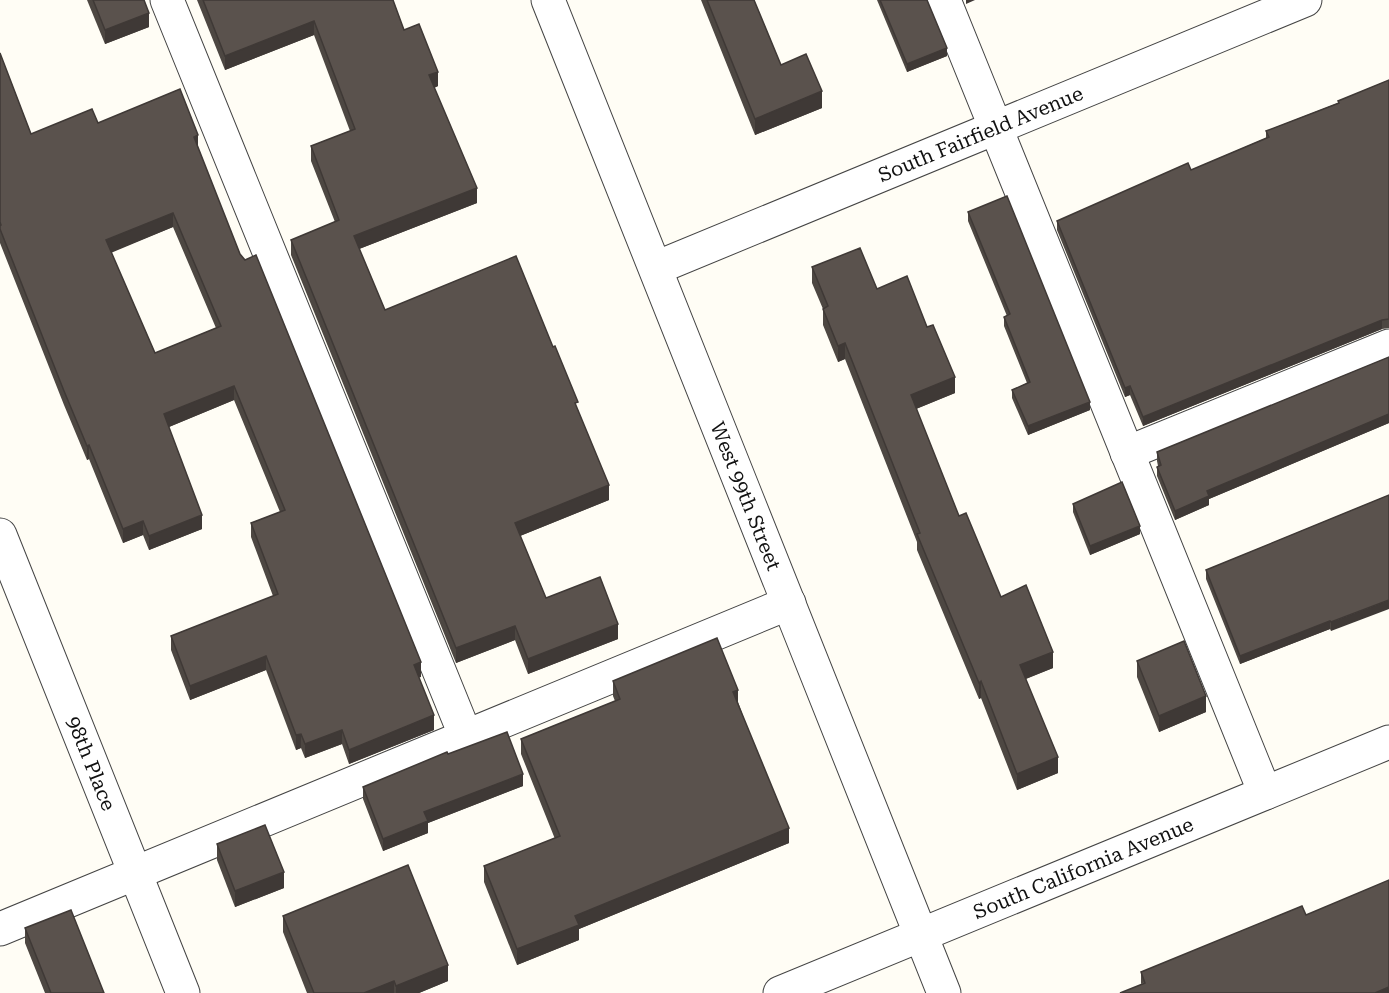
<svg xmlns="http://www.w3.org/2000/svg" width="1389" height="993" viewBox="0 0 1389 993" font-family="'Roboto Serif',serif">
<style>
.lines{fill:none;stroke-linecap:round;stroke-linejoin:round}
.minor-casing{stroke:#444;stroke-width:35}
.minor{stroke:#fff;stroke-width:33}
.wall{fill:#4d4742;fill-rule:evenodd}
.shaded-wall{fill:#3f3936}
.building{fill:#5a524d;stroke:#3f3936;stroke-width:1.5;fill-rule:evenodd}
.labels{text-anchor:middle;stroke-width:6;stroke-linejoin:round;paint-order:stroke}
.street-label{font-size:20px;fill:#111;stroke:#fff}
</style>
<rect width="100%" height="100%" fill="#fffdf5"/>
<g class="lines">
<defs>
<g id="minor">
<path d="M167,0L466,737"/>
<path id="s1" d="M548,0L944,993"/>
<path d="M944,0L1265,793"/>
<path id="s2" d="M656,268L1305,0"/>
<path d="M1127,453L1389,346"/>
<path id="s3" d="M0,535L183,993"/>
<path d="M0,929L789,603"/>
<path id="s4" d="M780,993L1389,742"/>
</g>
</defs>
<use href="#minor" class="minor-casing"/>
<use href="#minor" class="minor"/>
</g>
<g class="wall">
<path d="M87,0H144L149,27L105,44Z"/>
<path d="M197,0H393L404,30L438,86L434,88L477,203L359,249L385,310L578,410L609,500L520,536L546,598L618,639L528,674L515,640L456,663L291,255V240L335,222L311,161V146L350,131L314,35L225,70Z"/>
<path d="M701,0H754L781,65L822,108L755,135Z"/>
<path d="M877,0H927L947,56L907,72Z"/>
<path d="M0,53L31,134L98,123L198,149L240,254L421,677H419L434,730L349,764L342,744L305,758L301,748L296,750L266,670L190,700L171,650V636L273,596L251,537V523L280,512L234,400L169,427L202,529L149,550L143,535L123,543L89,459L87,460L64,405L0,243ZM173,227L216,328L155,353L111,252Z"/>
<path d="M1389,80V328L1382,329L1143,426L1130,395L1125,397L1057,230V221L1191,170L1266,138V131L1338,103V101Z"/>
<path d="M968,212L1090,410L1028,435L1012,398V390L1027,383L1004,326V317L1007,316L968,221Z"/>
<path d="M812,267L877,289L955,393L916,409L959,516L1001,597L1053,668L1026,679L1058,773L1017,790L981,698L979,699L917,550V542L845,359L838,362L823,325V309L812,283Z"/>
<path d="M1389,357V423L1209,499V505L1175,520L1157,476V467L1158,466L1157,461V452Z"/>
<path d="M1389,495L1331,631L1330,629L1240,664L1206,579V570Z"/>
<path d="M1073,504L1140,534L1090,555L1073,512Z"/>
<path d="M1137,661L1206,712L1159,732L1137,677Z"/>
<path d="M613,681L738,702L789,843L579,929V940L517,965L484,882V866L555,839L521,754V739L615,701L613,696Z"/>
<path d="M448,754L523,786L428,823V833L383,851L363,799V787Z"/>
<path d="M217,844L284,888L235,907L217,860Z"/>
<path d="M1306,915L1141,984V972Z"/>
<path d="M283,916L448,981L419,993H307L283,932Z"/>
<path d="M25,928L104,993H45L25,943Z"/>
</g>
<g class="shaded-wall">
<path d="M966,0H975L966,4Z"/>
<path d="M149,13V27L105,44V30Z"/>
<path d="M314,21V35L225,70V56Z"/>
<path d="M947,48V56L907,72V64Z"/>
<path d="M438,72V86L429,90V75Z"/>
<path d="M822,91V108L755,135V119Z"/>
<path d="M198,135V149L194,137Z"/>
<path d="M477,188V203L354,251V236Z"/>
<path d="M173,213V227L106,255V240Z"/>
<path d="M1382,320V329L1143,426V417Z"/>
<path d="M845,343V359L838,362V346Z"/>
<path d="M955,377V393L911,411V395Z"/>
<path d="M234,386V400L164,429V414Z"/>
<path d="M1130,386V395L1125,397V388Z"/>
<path d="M1090,402V410L1028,435V426Z"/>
<path d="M1389,414V423L1209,499V505L1175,520V511L1207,491Z"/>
<path d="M89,445V459L87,460V446Z"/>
<path d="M609,485V500L515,538V523Z"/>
<path d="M202,515V529L149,550V536Z"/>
<path d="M143,521V535L123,543V529Z"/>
<path d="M1140,526V534L1090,555V546Z"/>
<path d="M1389,600V609L1331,631V622Z"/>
<path d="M1330,621V629L1240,664V656Z"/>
<path d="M618,624V639L528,674V659Z"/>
<path d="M515,626V640L456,663V648Z"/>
<path d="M1053,652V668L1020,681V665Z"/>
<path d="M266,656V670L190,700V686Z"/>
<path d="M421,662V677L414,679V665Z"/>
<path d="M981,681V698L979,699V683Z"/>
<path d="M738,690V705L733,692Z"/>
<path d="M1206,696V712L1159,732V716Z"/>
<path d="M434,715V730L349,764V750Z"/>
<path d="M342,730V744L305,758V744Z"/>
<path d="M301,734V748L296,750V735Z"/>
<path d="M1058,757V773L1017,790V774Z"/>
<path d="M523,774V786L428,823V833L383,851V839L424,812Z"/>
<path d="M789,828V843L579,929V940L517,965V949L575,916Z"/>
<path d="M284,872V888L235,907V891Z"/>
<path d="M448,965V981L419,993H396V986Z"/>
<path d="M394,981V993H364Z"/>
<path d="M1389,987V993H1375Z"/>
</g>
<g class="building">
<path d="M93,0H144L149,13L105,30Z"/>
<path d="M203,0H393L404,30L419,24L438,72L429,75L477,188L354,236L385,310L516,256L553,347L555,346L578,402L575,403L609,485L515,523L546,598L600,577L618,624L528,659L515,626L456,648L291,240L339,220L311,146L355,129L314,21L225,56Z"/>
<path d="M707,0H754L781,65L806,54L822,91L755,119Z"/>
<path d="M880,0H927L947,48L907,64Z"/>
<path d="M0,53L31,134L92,109L98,123L180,89L198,135L194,137L240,254L245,260L256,255L421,662L414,665L434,715L349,750L342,730L305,744L301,734L296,735L266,656L190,686L171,636L278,594L251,523L285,510L234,386L164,414L202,515L149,536L143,521L123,529L89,445L87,446L64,391L0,229V226L1,225L0,222ZM173,213L221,326L155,353L106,240Z"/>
<path d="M1389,80V319L1382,320L1143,417L1130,386L1125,388L1057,221L1188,163L1191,170L1269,137L1266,131L1339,103L1338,101Z"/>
<path d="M1007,196L1090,402L1028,426L1012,390L1030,382L1004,317L1010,314L968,212Z"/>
<path d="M860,248L877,289L907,276L927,327L933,325L955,377L911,395L959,516L966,513L1001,597L1026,585L1053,652L1020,665L1058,757L1017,774L981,681L979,683L917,534L920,533L845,343L838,346L823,309L828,306L812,267Z"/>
<path d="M1389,357V414L1207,491L1209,496L1175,511L1157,467L1161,465L1157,452Z"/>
<path d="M1122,482L1140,526L1090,546L1073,504Z"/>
<path d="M1389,495V600L1331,622L1330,621L1240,656L1206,570Z"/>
<path d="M717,638L738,690L733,692L789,828L575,916L579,925L517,949L484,866L560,836L521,739L620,699L613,681Z"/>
<path d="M1184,641L1206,696L1159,716L1137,661Z"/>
<path d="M507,732L523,774L424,812L428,821L383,839L363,787L447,752L448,754Z"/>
<path d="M265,825L284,872L235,891L217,844Z"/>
<path d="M408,865L448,965L396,986L394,981L364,993H314L283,916Z"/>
<path d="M1389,880V987L1375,993H1120L1145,983L1141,972L1302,906L1306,915Z"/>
<path d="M71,910L104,993H51L25,928Z"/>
</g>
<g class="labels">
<g class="street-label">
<text dy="7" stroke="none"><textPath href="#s2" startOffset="351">South Fairfield Avenue</textPath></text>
<text dy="7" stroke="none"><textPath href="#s1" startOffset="534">West 99th Street</textPath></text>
<text dy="7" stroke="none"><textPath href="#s3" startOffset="246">98th Place</textPath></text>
<text dy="7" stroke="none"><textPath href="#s4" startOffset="328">South California Avenue</textPath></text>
</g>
</g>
</svg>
